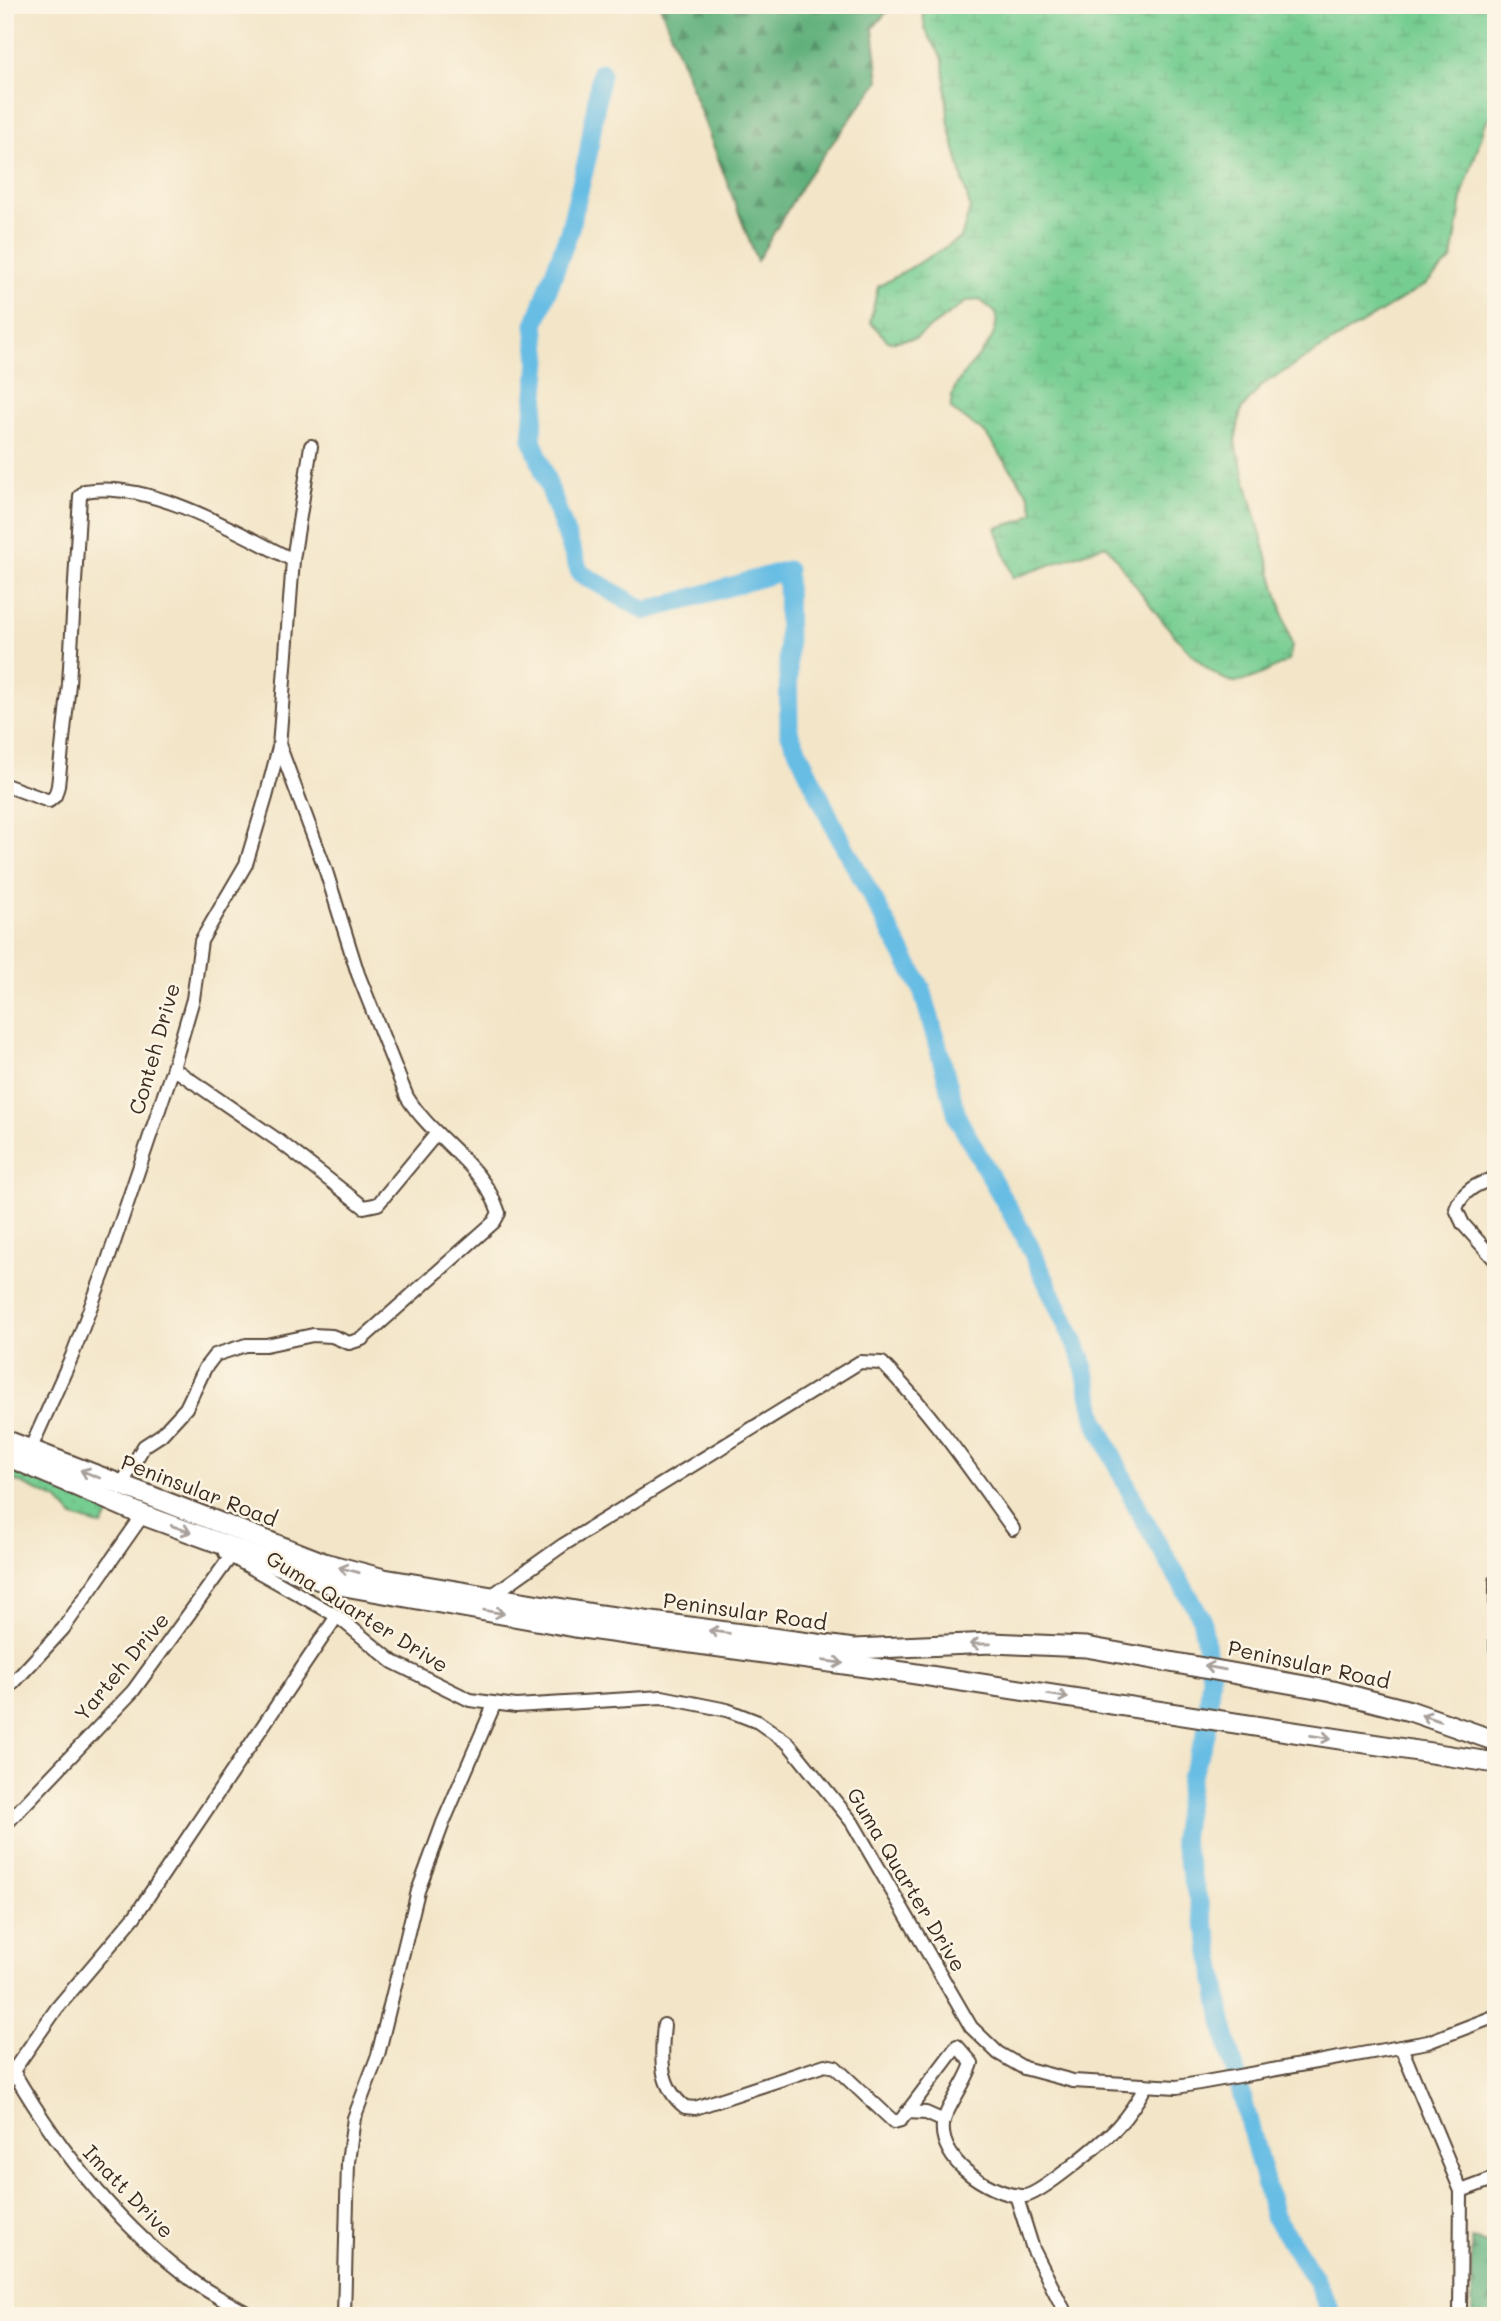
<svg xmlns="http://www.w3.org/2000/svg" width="1501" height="2321" viewBox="0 0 1501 2321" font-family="Mali,sans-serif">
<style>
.forest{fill:url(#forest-firs);stroke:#4e6d4d;stroke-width:2}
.wetland{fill:url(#wetland-marsh);stroke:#587c58;stroke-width:2}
.garden{fill:url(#garden-dots);stroke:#587c58;stroke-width:2}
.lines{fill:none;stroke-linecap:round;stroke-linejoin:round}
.river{stroke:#67bde4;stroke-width:19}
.minor-casing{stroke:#574638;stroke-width:16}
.primary-casing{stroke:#574638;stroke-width:23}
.minor{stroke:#fff;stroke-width:12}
.primary{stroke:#fff;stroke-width:19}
.oneway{stroke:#a79f9a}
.labels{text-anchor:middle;stroke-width:5;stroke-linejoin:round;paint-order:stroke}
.street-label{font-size:21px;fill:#3b2a1e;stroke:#fcf5e5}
</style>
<defs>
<pattern id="forest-firs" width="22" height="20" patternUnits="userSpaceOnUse" patternTransform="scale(1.75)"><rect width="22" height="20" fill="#60b07c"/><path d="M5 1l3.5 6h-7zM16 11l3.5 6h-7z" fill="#508f65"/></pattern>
<pattern id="wetland-marsh" width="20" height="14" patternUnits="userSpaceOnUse" patternTransform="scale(1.75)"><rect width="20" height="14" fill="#76cd92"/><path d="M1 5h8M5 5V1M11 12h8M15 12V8" fill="none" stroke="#67b07d"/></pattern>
<pattern id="garden-dots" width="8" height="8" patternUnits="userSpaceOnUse" patternTransform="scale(1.75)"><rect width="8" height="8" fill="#76cd92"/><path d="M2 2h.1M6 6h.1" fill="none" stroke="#67b07d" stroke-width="1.8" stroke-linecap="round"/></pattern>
</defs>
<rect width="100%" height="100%" fill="#fcf5e5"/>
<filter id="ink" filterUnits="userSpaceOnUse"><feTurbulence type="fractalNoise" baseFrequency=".0143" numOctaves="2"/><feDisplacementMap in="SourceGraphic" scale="14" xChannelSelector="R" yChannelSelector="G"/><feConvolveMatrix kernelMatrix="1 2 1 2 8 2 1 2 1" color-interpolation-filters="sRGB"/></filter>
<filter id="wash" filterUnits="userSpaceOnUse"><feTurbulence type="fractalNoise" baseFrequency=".00686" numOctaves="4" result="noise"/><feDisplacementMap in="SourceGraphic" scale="28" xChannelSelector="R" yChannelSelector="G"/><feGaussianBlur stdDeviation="1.57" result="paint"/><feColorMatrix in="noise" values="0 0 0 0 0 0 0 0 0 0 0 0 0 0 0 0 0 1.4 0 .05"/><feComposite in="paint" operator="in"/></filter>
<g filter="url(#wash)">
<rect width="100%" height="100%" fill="#f3e5c8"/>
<g class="forest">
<path d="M660,5H893L873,28L879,81L807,177L757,261Z"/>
<path d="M1472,2239L1496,2245V2316H1472Z"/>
</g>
<path class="wetland" d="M922,5H1496V108L1486,122L1463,193L1452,259L1426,284L1262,385L1241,410L1235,442L1292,646L1289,660C1275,668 1255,679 1239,682C1201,687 1129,574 1106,545L1013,578L996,528L1024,520L1034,512L1029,495L985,433L951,409C947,371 1002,353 996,313L980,300L967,301L916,338L889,342L870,322L878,287L961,238L970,208L949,125L943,60L925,29Z"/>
<path class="garden" d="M5,1453L118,1501L102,1526L73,1517L58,1500L5,1476Z"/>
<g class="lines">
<path class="river" d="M601,72L588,155L569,232L535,325L539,360L532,439L580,573L646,611L787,570L789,732L836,831L922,989L958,1119L1028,1243L1082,1358L1096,1421L1140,1513L1201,1617L1211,1674L1206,1735L1190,1778L1182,1840L1208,1936L1225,2032L1274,2216L1315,2279L1333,2316"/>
</g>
</g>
<g filter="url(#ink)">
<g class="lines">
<defs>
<g id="minor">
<path d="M5,785L49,801L55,796L58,786L69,684L80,496L85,491C151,480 236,532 293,560"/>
<path d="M173,1068L279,1141L364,1207L378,1204L437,1133"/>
<path d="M1496,1178C1478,1183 1462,1191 1456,1209L1463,1224L1496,1261"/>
<path d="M30,1450L72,1356L105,1269L173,1068L193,999L201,941L246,864L266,797L279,747L293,560L311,446"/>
<path d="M120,1487L144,1446L161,1435L186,1408L205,1368L215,1355L246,1345H266L313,1335L332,1336L349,1343L362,1339L494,1222L499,1213C483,1164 433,1139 407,1097L358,974L325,868L280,747"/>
<path d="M225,1553L337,1616L393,1662L470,1700L516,1706L662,1697L727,1710L758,1722L788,1743L852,1822L971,2027L998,2053L1024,2068L1073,2081L1177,2087L1428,2042L1496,2016"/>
<path d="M1496,1580V1649"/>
<path d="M491,1596L563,1545L860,1362L882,1363C932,1413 972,1472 1013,1529"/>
<path d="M5,1692L63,1629L143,1515"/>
<path d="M5,1825L133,1691L231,1556"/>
<path d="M664,2025C661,2055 658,2086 685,2107L695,2108L825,2065L835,2067L894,2122L901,2120L957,2046L972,2063C967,2082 944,2110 943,2125C941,2143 954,2161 966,2171C980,2183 1006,2197 1025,2196C1041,2194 1105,2140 1118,2126C1129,2114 1138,2100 1146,2086"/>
<path d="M1401,2047L1461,2191L1460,2316"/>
<path d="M5,2066L13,2071C60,2152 121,2228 197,2284C214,2296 234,2305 252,2316"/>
<path d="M5,2088L13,2071L57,2008L135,1916L337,1616"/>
<path d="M907,2112L926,2113L944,2121"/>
<path d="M1461,2191L1496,2178"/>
<path d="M1016,2195L1033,2249L1067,2316"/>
<path d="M344,2316L348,2162L354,2118L378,2055L418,1891L443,1823L494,1705"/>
</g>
<g id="primary">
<path d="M5,1440L324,1563L384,1579L600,1615L854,1649L992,1643L1086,1647L1333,1691L1410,1711L1496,1741"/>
<path d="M5,1455L143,1515L328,1583L575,1627L910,1673L1496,1763"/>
</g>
</defs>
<use href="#minor" class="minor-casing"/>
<use href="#primary" class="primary-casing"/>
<use href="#minor" class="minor"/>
<use href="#primary" class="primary"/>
</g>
<defs><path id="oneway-shaft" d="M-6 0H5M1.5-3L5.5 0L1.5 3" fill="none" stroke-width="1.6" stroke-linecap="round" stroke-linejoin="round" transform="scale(1.75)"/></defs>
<g class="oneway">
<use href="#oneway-shaft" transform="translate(90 1474) rotate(-158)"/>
<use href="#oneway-shaft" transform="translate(181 1529) rotate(20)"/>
<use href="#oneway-shaft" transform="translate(349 1570) rotate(-165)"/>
<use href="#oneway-shaft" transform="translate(494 1612) rotate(10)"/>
<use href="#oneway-shaft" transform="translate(719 1632) rotate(-172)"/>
<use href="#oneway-shaft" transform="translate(980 1644) rotate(179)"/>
<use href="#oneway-shaft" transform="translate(833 1662) rotate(8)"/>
<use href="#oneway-shaft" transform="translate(1215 1668) rotate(-170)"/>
<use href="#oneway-shaft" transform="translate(1058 1696) rotate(9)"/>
<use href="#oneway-shaft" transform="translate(1431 1718) rotate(-161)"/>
<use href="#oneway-shaft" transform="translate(1321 1737) rotate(9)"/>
</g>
</g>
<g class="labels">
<g class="street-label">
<text transform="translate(155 1049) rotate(-74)" y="7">Conteh Drive</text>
<text transform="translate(199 1491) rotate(21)" y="7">Peninsular Road</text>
<text transform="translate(357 1612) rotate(32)" y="7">Guma Quarter Drive</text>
<text transform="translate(745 1612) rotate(8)" y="7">Peninsular Road</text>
<text transform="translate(1309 1665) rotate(12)" y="7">Peninsular Road</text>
<text transform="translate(122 1667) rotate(-50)" y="7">Yarteh Drive</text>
<text transform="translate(906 1880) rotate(59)" y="7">Guma Quarter Drive</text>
<text transform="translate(128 2192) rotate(46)" y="7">Imatt Drive</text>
</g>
</g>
<rect width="1501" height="2321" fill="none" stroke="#fcf5e5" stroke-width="28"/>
</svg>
